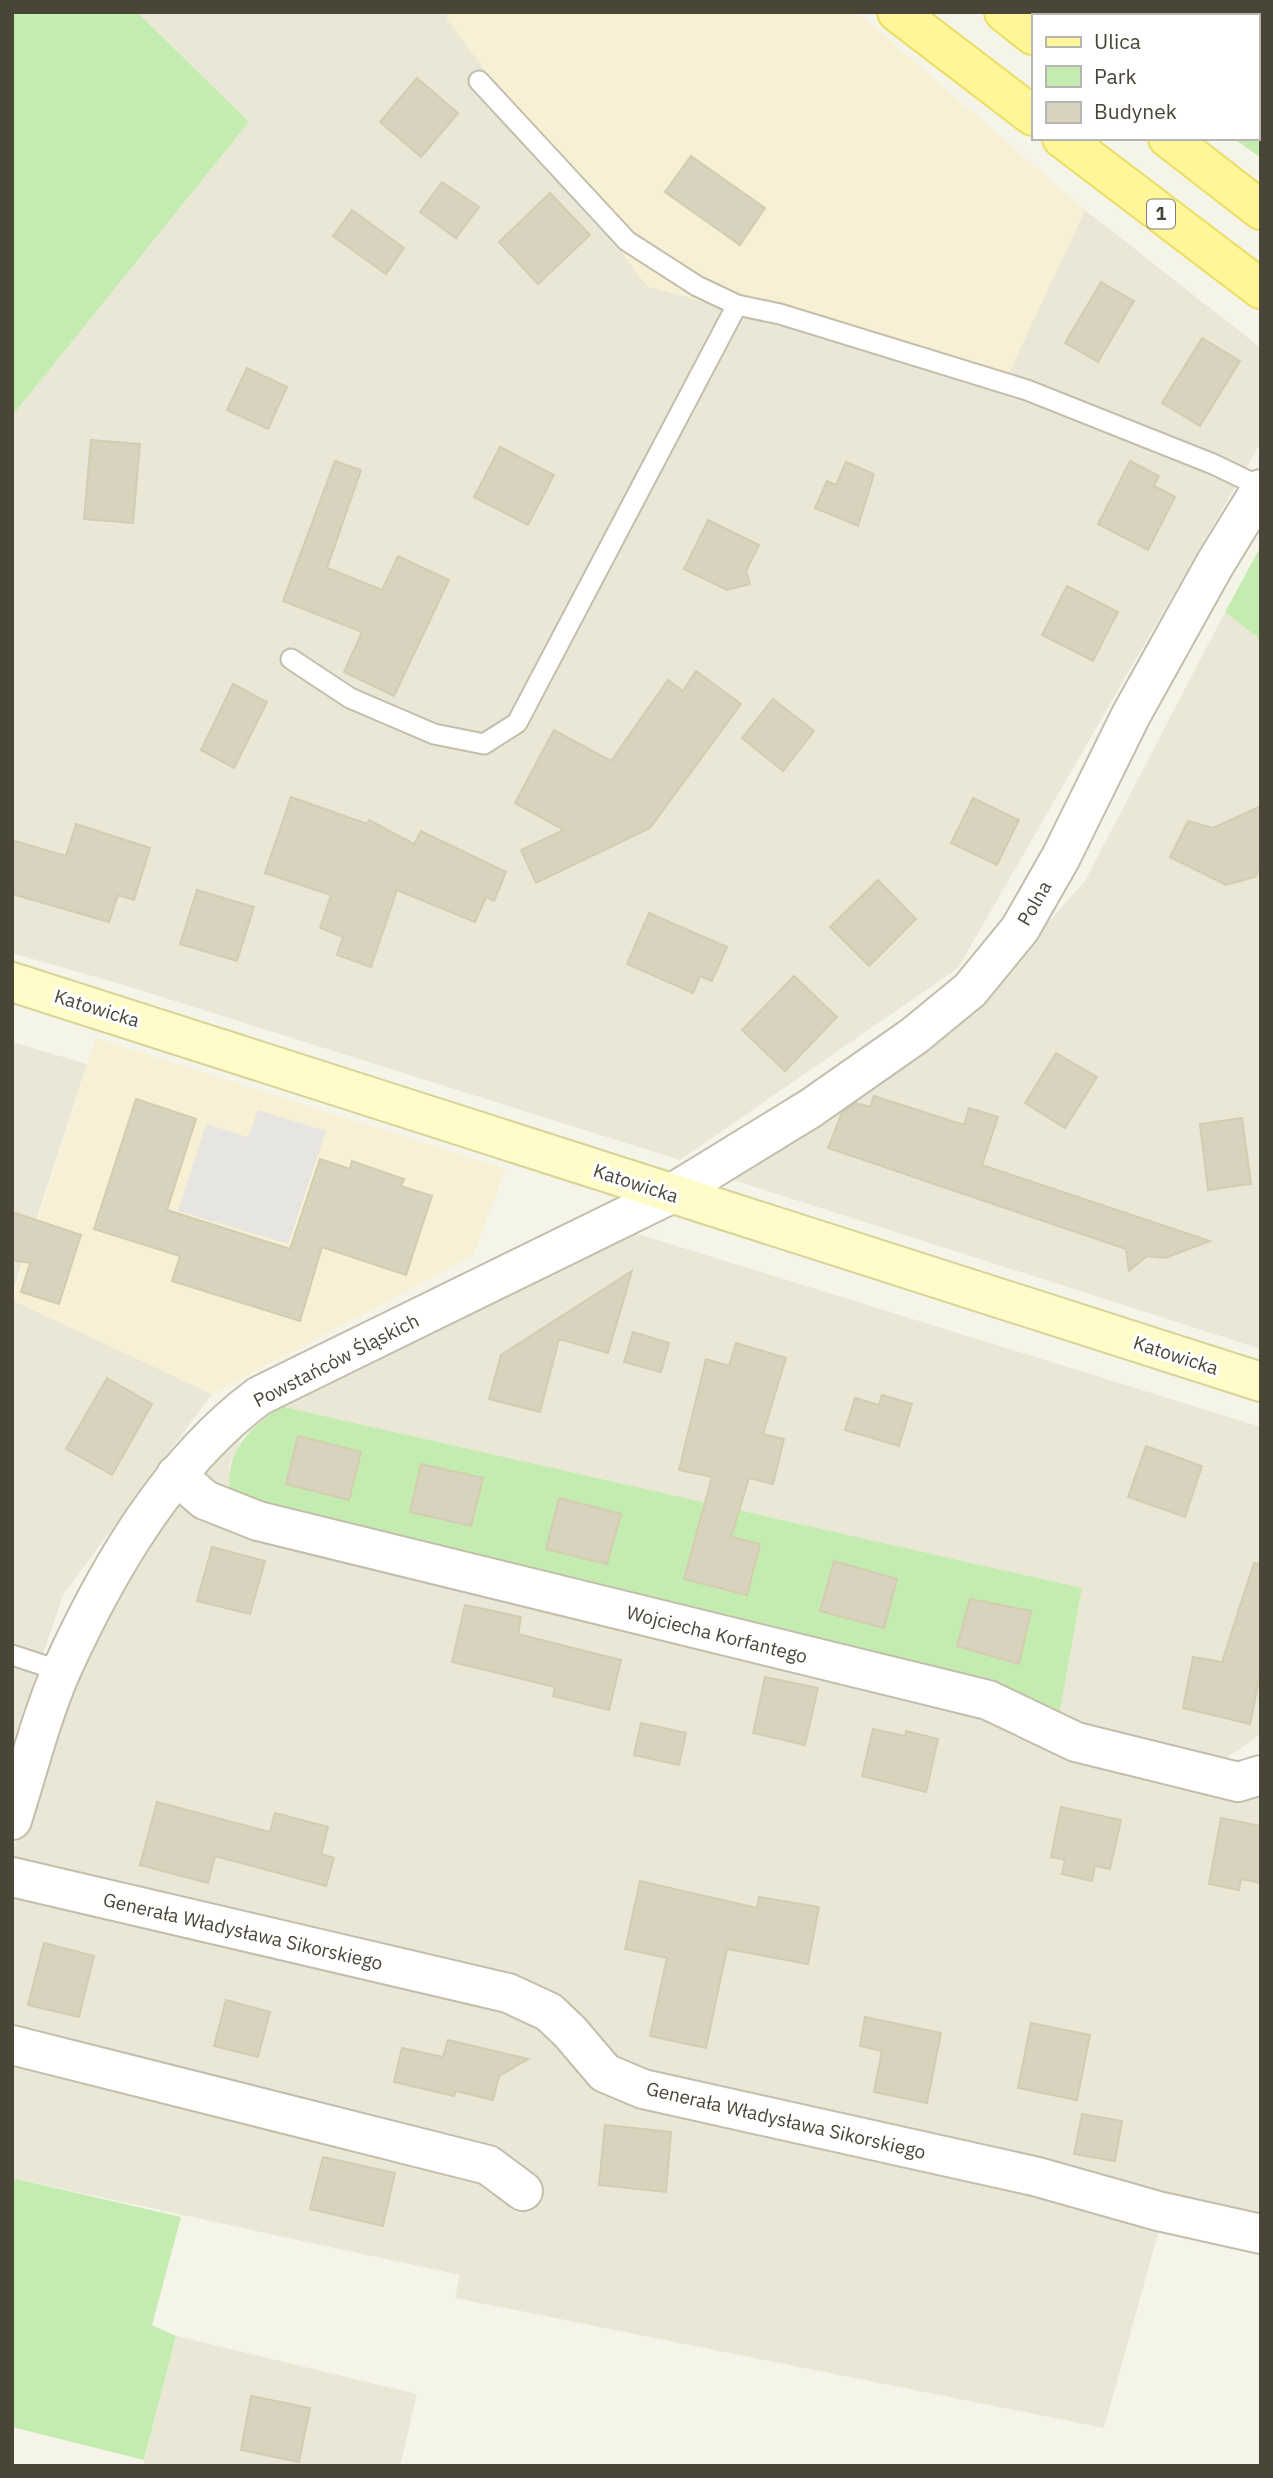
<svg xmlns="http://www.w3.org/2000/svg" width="1273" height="2478" viewBox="0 0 1273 2478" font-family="'IBM Plex Sans',sans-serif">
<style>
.residential{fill:#eae7d7}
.commercial{fill:#f8f0d4}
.green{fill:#c5ecb0}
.parking{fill:#e7e5e1}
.building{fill:#d8d3be;stroke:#d3ccb0;stroke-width:2}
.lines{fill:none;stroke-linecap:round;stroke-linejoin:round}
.lane-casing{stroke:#c2beab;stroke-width:23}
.street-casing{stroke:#c2beab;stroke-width:42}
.secondary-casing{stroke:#d8d396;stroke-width:42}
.primary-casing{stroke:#ebdd61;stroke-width:42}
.lane{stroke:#fff;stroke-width:19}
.street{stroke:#fff;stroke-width:38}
.secondary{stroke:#fffcca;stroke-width:38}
.primary{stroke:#fff699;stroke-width:38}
.labels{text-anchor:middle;stroke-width:6;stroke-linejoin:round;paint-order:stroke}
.shield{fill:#fff;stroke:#807e73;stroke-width:2}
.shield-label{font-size:18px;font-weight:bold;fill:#4a4637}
.street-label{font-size:19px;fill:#4a4637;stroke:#fff}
</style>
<rect width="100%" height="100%" fill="#f5f4e9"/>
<g class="residential">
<path d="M137,12H448L447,19L647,286L1004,383L1085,210L1261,348V442L958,968L680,1160L127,986L12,953V416L249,122Z"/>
<path d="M1193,12H1261V78L1257,76V16H1195Z"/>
<path d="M1225,612L1261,640V1349L733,1180L816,1118L916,1058L1013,962L1085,881Z"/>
<path d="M12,1042L87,1064L12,1294Z"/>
<path d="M635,1233L1261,1427V1734L1224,1760L1057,1728L1082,1588L280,1406Z"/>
<path d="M12,1300L212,1394L63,1595L12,1745Z"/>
<path d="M242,1437L228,1468L1261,1786V2221L1166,2205L1104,2428L455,2298L460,2275L12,2178V1853L71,1673L190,1474Z"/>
<path d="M176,2336L417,2394L400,2466H143Z"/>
</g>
<g class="commercial">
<path d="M448,12H857L1085,210L1004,383L647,286L447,19Z"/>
<path d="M96,1038L505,1169L473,1256L212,1394L12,1300Z"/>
</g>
<g class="green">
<path d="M12,12H137L249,122L12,416Z"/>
<path d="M1053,12H1193L1195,16H1058Z"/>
<path d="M1257,77L1261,79V158L1233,138H1257Z"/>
<path d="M1261,546V640L1225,612Z"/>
<path d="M280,1406L1082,1588L1057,1728L261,1516L230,1493C226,1447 247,1433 280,1406Z"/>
<path d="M12,2178L181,2217L152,2325L176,2336L144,2460L12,2427Z"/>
</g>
<path class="parking" d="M258,1110L326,1131L288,1244L178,1211L206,1124L248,1137Z"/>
<g class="building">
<path d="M417,78L458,113L421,157L380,122Z"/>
<path d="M691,156L765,208L740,245L665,192Z"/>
<path d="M442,182L479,207L456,238L420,212Z"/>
<path d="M550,193L590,235L538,284L499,242Z"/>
<path d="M352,210L404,248L386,274L333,236Z"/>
<path d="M1101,282L1134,301L1098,362L1065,343Z"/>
<path d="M1202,338L1240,361L1200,426L1162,403Z"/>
<path d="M247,368L287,387L268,429L227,410Z"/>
<path d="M91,440L140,444L133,523L84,519Z"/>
<path d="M500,447L554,475L528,525L474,497Z"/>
<path d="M335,461L361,470L327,568L382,590L398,556L449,580L394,696L344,672L362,632L283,601Z"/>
<path d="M1130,461L1159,476L1154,486L1175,497L1148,550L1098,524Z"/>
<path d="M846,462L874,474L858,526L815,508L827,481L836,485Z"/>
<path d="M708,520L759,545L746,571L750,584L727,590L684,569Z"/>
<path d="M1067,586L1118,612L1093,661L1042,635Z"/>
<path d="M696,671L741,704L650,828L536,883L521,850L564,830L515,803L554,730L611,761L668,680L683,691Z"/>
<path d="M233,684L267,702L234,768L201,750Z"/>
<path d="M773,699L814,731L783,771L742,738Z"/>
<path d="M291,797L367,824L369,820L414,844L421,831L506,872L494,901L486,897L475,922L397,890L371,967L337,955L343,937L320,928L331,895L265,873Z"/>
<path d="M973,798L1019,820L997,865L951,843Z"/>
<path d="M1261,806V866L1255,877L1226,885L1170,857L1188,821L1213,828Z"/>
<path d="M76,824L150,848L134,900L118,895L109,922L12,894V840L66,856Z"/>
<path d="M878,880L916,919L869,966L830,927Z"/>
<path d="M197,890L254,907L237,961L180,944Z"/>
<path d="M649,913L727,947L712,981L700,976L693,993L627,964Z"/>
<path d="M794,976L837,1017L785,1071L742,1030Z"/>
<path d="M1056,1053L1097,1077L1065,1128L1025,1103Z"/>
<path d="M874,1096L964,1125L969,1108L998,1117L982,1165L1210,1241L1165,1258L1147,1256L1129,1271L1126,1249L828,1148L842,1113L856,1103L870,1107Z"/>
<path d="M136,1099L196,1119L167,1210L290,1249L320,1159L350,1169L352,1161L404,1179L401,1186L432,1196L406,1275L322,1247L300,1321L172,1281L180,1256L94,1229Z"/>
<path d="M1242,1118L1251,1184L1208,1190L1200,1124Z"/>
<path d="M12,1212L81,1235L59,1304L21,1292L30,1263L12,1260Z"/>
<path d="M632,1271L608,1353L559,1339L540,1412L489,1399L501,1355Z"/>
<path d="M633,1332L669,1343L661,1372L624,1362Z"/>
<path d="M736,1343L786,1358L763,1434L784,1439L773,1484L749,1478L731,1537L760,1544L747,1595L684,1579L712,1477L679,1470L706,1359L729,1366Z"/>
<path d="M107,1378L152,1404L112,1475L66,1449Z"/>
<path d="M882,1395L912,1404L899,1446L845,1430L855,1398L879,1405Z"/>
<path d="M298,1436L361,1452L349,1500L286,1484Z"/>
<path d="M1146,1446L1202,1466L1185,1517L1128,1497Z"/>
<path d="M421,1464L483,1478L471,1526L410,1512Z"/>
<path d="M559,1498L621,1514L607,1564L546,1549Z"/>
<path d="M212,1547L265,1561L250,1614L197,1601Z"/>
<path d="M834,1561L897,1579L884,1628L820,1611Z"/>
<path d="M1254,1563L1261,1564V1670L1250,1724L1183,1708L1193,1657L1222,1662Z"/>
<path d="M970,1599L1031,1611L1019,1664L957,1646Z"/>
<path d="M465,1605L521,1617L518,1634L621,1660L609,1710L553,1696L555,1687L452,1662Z"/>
<path d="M765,1677L818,1688L805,1745L753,1733Z"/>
<path d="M641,1723L686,1733L679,1765L634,1755Z"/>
<path d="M873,1729L905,1736L906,1731L938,1739L926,1792L862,1776Z"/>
<path d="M157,1802L270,1832L275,1813L328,1827L321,1854L334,1858L326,1886L215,1856L208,1883L140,1865Z"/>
<path d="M1061,1807L1121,1820L1110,1869L1095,1866L1092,1881L1062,1874L1065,1860L1051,1857Z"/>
<path d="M1221,1818L1261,1826V1883L1241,1879L1239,1890L1209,1884Z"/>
<path d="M640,1881L757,1908L759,1897L819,1907L808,1964L727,1949L706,2048L650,2036L667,1958L625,1949Z"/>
<path d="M44,1943L94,1956L79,2017L28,2005Z"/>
<path d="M226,2000L270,2012L258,2057L214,2046Z"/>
<path d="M865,2017L941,2033L927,2103L874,2092L882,2051L860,2046Z"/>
<path d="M1031,2023L1090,2035L1077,2100L1018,2088Z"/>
<path d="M448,2040L528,2059L499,2076L493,2100L456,2091L454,2096L394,2082L402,2048L443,2057Z"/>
<path d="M1082,2114L1122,2121L1115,2161L1074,2154Z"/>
<path d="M605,2125L671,2132L666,2192L599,2185Z"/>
<path d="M323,2157L395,2173L383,2226L310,2209Z"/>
<path d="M251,2396L310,2408L299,2462L241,2450Z"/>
</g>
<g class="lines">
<defs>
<g id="lane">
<path d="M479,81L627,241L697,286L737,305L780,314L1027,390L1213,464L1261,487"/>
<path d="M291,659L350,698L434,734L484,744L517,723L737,305"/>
<path d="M12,1655L61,1671"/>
</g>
<g id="street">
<path d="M176,1475L205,1500L258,1521L988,1700L1076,1742L1238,1782L1261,1775"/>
<path d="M12,1820C28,1770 41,1717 62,1669C108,1568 169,1463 259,1396L671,1194L811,1108L914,1036L970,990L1020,929L1061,857L1131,715L1215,564L1261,489"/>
<path d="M12,1877L508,1993L549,2012L570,2032L605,2073L643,2089L1038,2177L1158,2211L1261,2234"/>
<path d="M12,2045L488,2165L523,2191"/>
</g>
<path id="secondary" d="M12,982L1261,1382"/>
<g id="primary">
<path d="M897,12L1033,116"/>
<path d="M1004,12L1033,35"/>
<path d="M1062,138L1261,289"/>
<path d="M1168,138L1261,210"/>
</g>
</defs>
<use href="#lane" class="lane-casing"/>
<use href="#street" class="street-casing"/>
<use href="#secondary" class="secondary-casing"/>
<use href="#primary" class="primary-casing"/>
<use href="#lane" class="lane"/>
<use href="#street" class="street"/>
<use href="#secondary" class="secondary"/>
<use href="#primary" class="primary"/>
</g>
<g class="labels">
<rect class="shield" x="1147" y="199.5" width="28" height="29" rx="5"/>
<g class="shield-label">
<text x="1161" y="220">1</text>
</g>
<g class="street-label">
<text transform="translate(1034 903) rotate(-60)" y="7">Polna</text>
<text transform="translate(97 1008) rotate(17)" y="7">Katowicka</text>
<text transform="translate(636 1183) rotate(18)" y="7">Katowicka</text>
<text transform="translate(1176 1355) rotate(18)" y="7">Katowicka</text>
<text transform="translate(336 1360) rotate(-27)" y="7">Powstańców Śląskich</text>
<text transform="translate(717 1634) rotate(14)" y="7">Wojciecha Korfantego</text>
<text transform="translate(243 1931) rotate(13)" y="7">Generała Władysława Sikorskiego</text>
<text transform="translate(786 2120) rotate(13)" y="7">Generała Władysława Sikorskiego</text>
</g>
</g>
<rect width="1273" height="2478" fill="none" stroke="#4a4637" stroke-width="28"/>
<rect x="1032" y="14" width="228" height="126" fill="#ffffff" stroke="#b7b5af" stroke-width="2"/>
<rect x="1046" y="37" width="35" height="10" fill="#fff699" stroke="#b7b5af" stroke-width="2"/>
<text x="1094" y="49" font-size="21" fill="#4a4637">Ulica</text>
<rect x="1046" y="66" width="35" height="21" fill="#c5ecb0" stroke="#b7b5af" stroke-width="2"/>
<text x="1094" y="84" font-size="21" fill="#4a4637">Park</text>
<rect x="1046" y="102" width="35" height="21" fill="#d8d3be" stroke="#b7b5af" stroke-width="2"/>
<text x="1094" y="119" font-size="21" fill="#4a4637">Budynek</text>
</svg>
